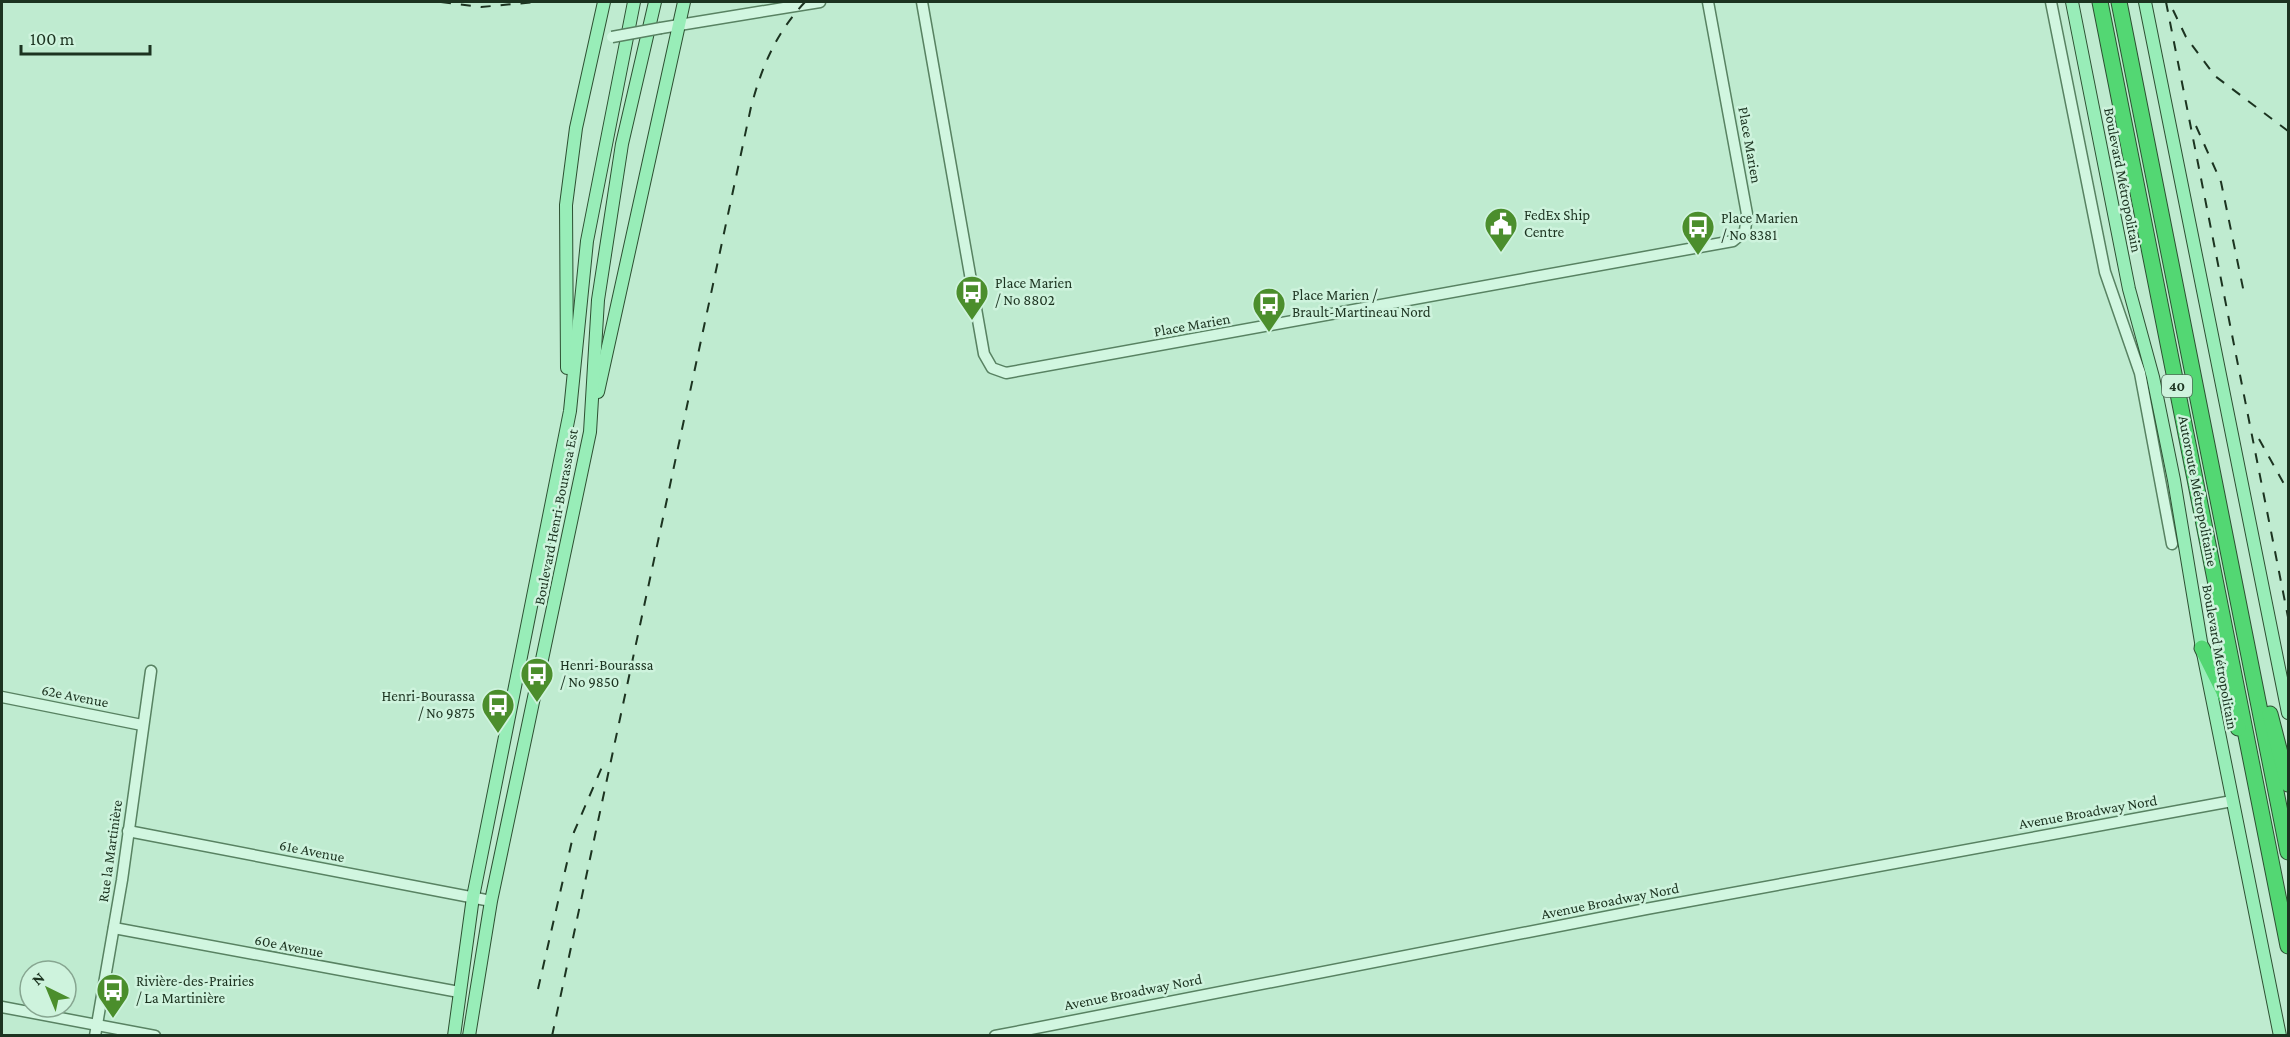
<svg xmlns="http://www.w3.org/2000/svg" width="2290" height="1037" viewBox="0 0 2290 1037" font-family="'Crimson Pro',serif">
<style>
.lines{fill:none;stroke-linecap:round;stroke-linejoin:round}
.minor-casing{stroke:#588262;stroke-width:13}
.major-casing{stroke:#2d5032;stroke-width:14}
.highway-casing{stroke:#2d5032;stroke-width:17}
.minor{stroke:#d1f6e0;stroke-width:10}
.major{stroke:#98edb8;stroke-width:12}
.highway{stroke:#53d773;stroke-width:15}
.rail{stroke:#1c3320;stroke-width:2;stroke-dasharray:10 10;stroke-linecap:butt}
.minor-bridge-casing{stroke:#588262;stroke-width:13;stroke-linecap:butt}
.minor-bridge{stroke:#d1f6e0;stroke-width:10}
.labels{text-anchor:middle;stroke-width:5;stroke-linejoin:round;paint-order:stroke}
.shield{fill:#cef3dd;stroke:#516d59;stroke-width:1.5}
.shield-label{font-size:14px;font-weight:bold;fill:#1c3320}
.street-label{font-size:15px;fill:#1c3320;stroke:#cef3dd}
.poi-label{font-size:15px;fill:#1c3320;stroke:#cef3dd;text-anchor:start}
</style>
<rect width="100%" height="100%" fill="#bfebd0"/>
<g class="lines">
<defs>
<g id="minor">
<path d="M922,2L984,354L992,368L1006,373L1733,241L1745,231L1747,214L1708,2"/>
<path d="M2051,2L2105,272L2140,373L2172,544"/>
<path d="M661,28L820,2"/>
<path d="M2,697L142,725"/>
<path d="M128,831L491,901"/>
<path d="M114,928L459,992"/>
<path d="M2,1007L155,1036"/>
<path d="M95,1036L122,880L151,671"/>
<path d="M995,1036L1646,909L2232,801"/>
</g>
<g id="major">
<path d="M2072,2L2129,289L2153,377L2174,480L2202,648L2280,1036"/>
<path d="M2145,2L2288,713"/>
<path d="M567,368L566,205L576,128L604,2"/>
<path d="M598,392L684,2"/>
<path d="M454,1036L473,897L570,411L587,241L634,2"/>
<path d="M469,1036L491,901L590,432L598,300L622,144L655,2"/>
</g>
<g id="highway">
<path d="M2100,2L2288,946"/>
<path d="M2119,2L2288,852"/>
<path d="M2202,648L2224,692L2238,728"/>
<path d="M2270,714L2288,784"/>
</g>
</defs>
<use href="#minor" class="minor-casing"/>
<use href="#major" class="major-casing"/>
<use href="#highway" class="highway-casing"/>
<use href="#minor" class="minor"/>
<use href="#major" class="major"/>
<use href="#highway" class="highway"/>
<g class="rail">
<path d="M441,2L481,7L536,2"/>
<path d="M2166,2L2288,617"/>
<path d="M2173,10L2186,37L2215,76L2288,131"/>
<path d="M2196,126L2221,182L2244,293"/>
<path d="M2259,439L2288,491"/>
<path d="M538,989L574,832L605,760"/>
<path d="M552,1036L751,107C762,66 776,33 805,2"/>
</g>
<defs>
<path id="minor-bridge" d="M612,37L661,28"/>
</defs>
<use href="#minor-bridge" class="minor-bridge-casing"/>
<use href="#minor-bridge" class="minor-bridge"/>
</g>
<defs>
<symbol id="civic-pin" viewBox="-11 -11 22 30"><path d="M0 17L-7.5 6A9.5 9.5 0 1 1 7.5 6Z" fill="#4b8e2c" stroke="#cef3dd"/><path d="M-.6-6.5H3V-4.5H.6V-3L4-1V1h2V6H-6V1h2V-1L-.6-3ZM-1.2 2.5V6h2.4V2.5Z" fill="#fff"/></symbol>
<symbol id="bus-pin" viewBox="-11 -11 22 30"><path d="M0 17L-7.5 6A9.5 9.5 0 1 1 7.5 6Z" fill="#4b8e2c" stroke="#cef3dd"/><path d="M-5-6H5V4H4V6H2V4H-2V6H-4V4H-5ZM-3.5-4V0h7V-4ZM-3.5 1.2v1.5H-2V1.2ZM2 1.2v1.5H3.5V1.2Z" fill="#fff"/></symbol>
</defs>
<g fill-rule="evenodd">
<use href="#civic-pin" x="1482" y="205" width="38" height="52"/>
<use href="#bus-pin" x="1679" y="208" width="38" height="52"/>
<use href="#bus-pin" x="953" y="273" width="38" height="52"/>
<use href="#bus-pin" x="1250" y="285" width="38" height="52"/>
<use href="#bus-pin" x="518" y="655" width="38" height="52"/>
<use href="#bus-pin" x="479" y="686" width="38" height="52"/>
<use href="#bus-pin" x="94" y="971" width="38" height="52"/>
</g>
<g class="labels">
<rect class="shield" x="2162" y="375" width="30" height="22" rx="4.5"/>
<g class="shield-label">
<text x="2177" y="391">40</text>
</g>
<g class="street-label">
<text transform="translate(1750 145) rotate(80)" y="5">Place Marien</text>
<text transform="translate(2123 180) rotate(79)" y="5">Boulevard Métropolitain</text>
<text transform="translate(1192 325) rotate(-10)" y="5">Place Marien</text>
<text transform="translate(2198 491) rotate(79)" y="5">Autoroute Métropolitaine</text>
<text transform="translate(556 517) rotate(-79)" y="5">Boulevard Henri-Bourassa Est</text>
<text transform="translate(2220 657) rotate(80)" y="5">Boulevard Métropolitain</text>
<text transform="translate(75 696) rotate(11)" y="5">62e Avenue</text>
<text transform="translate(2088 812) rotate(-10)" y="5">Avenue Broadway Nord</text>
<text transform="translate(110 851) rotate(-82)" y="5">Rue la Martinière</text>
<text transform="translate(312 851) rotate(11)" y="5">61e Avenue</text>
<text transform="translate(1610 901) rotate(-11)" y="5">Avenue Broadway Nord</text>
<text transform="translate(289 946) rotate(11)" y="5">60e Avenue</text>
<text transform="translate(1133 992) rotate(-11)" y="5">Avenue Broadway Nord</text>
</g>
<g class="poi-label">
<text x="1524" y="220">FedEx Ship<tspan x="1524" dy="17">Centre</tspan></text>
<text x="1721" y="223">Place Marien<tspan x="1721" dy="17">/ No 8381</tspan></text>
<text x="995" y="288">Place Marien<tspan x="995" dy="17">/ No 8802</tspan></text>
<text x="1292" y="300">Place Marien /<tspan x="1292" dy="17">Brault-Martineau Nord</tspan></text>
<text x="560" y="670">Henri-Bourassa<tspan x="560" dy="17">/ No 9850</tspan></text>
<text x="475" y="701" text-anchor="end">Henri-Bourassa<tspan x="475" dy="17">/ No 9875</tspan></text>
<text x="136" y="986">Rivière-des-Prairies<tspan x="136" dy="17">/ La Martinière</tspan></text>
</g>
</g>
<rect width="2290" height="1037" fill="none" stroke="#1c3320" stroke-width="6"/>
<g transform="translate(48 989) rotate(317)"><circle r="28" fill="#cef3dd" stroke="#87a691" stroke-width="1.5"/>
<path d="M0-4.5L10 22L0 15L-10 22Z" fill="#4b8e2c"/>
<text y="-9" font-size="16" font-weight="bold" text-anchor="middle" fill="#1c3320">N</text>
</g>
<path d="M21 45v9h129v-9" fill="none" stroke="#1c3320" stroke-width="3"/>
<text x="30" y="45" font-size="18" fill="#1c3320" stroke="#cef3dd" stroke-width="4.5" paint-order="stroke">100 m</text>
</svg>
